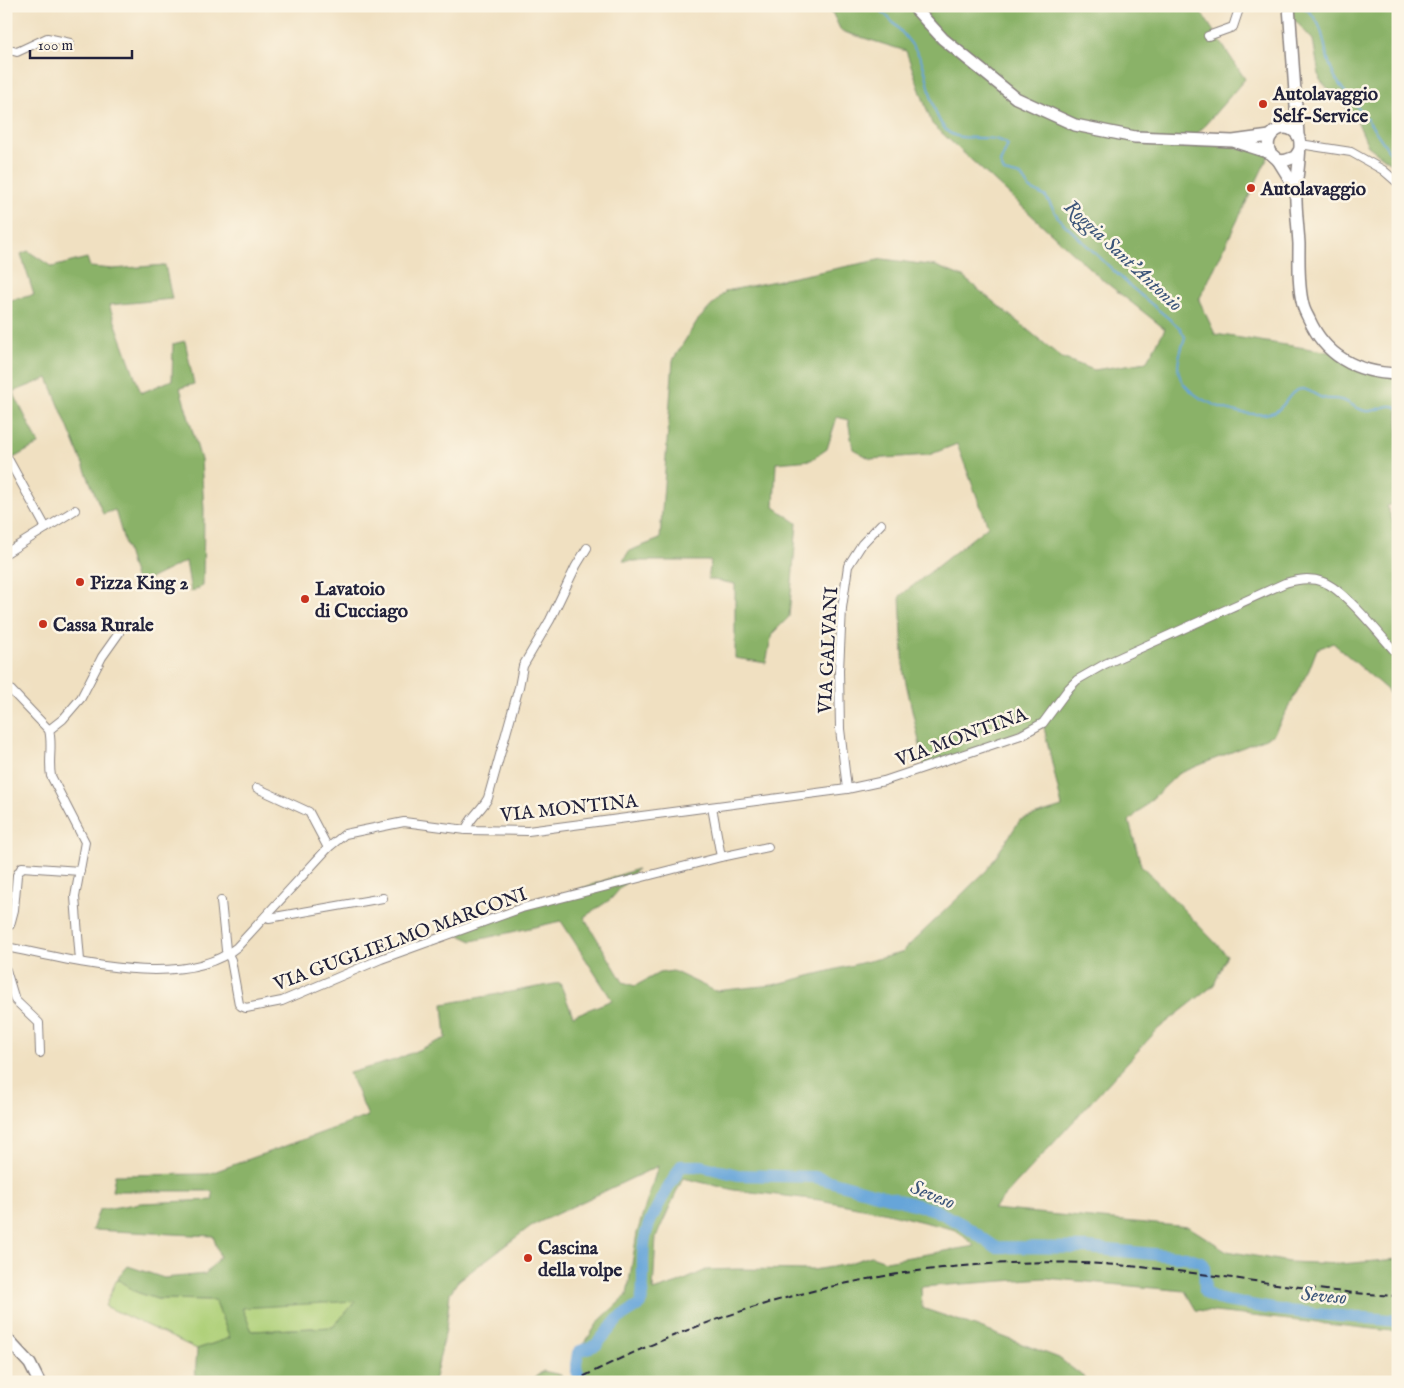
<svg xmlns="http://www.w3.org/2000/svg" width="1404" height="1388" viewBox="0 0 1404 1388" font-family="'IM FELL English',serif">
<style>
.green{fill:#aed078;stroke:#68795a}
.forest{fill:#8ab268;stroke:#566a52;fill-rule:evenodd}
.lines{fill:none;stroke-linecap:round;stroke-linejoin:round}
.stream{stroke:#66a5d9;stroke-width:2}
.river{stroke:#66a5d9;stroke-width:12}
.minor-casing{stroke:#89817e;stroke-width:10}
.secondary-casing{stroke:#89817e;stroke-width:14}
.minor{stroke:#fff;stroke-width:8}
.secondary{stroke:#fff;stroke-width:11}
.rail{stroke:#22223b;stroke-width:2;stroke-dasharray:8 4;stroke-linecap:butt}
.poi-dot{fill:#c8321e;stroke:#fcf5e5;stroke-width:2}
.labels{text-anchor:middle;stroke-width:5;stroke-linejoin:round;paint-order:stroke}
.poi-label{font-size:19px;font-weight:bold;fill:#22223b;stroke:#fcf5e5;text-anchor:start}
.street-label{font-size:19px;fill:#22223b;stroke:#fcf5e5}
.water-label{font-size:20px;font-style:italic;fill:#3d567a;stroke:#fcf5e5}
</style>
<rect width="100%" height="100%" fill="#fcf5e5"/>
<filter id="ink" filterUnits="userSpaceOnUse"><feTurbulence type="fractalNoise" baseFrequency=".02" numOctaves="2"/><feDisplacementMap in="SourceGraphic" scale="10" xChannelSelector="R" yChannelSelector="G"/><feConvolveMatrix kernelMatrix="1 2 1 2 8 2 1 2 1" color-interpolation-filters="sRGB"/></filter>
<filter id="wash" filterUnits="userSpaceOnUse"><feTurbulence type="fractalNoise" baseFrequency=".0096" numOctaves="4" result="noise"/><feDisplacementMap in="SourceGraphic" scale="20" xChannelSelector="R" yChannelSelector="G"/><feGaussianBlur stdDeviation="1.12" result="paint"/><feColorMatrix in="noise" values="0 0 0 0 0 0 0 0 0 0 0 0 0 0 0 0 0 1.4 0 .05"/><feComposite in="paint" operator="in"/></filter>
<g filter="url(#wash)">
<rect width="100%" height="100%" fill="#f0e0c1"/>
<g class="green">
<path d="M117,1279L136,1292L157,1299L215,1300L230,1338L197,1349L105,1306Z"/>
<path d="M357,1300L333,1327L252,1331L241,1307Z"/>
</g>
<g class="forest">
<path d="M829,6H1197L1245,79L1192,140L1270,153L1199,300L1215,334L1331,352L1398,374V503L1387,506L1398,535V705L1386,689L1333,643L1317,649L1309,670L1273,735L1178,774L1129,821L1141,865L1227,955L1214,985L1158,1029L993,1209L1189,1227L1227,1251L1289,1262L1341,1264L1398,1259V1330L1392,1331L1196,1310L1185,1291L1045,1278L921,1287L922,1308L975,1326L1059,1358L1090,1382H584L577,1372L576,1365L578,1353L599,1321L627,1295L637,1233L658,1166L531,1226L458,1281L450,1293L446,1329L434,1382H233L228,1376L195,1378L197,1349L230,1338L215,1300L157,1299L136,1292L117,1279L128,1266L164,1278L205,1274L220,1257L213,1236L92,1230L99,1210L141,1203L213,1200L212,1191H112L115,1175L208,1174L368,1116L349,1073L395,1060L446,1038L443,1004L560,983L573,1016L612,1000L561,921L472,941L455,933L637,869L611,899L584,917L623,982L635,986L659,973L673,971L715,991L773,985L901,953L987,870L1020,820L1062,807L1043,723L925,768L904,674L900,596L988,526L957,444L929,455L871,459L853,449L848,420L837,417L827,449L811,460L776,463L774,507L797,523L789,617L772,634L766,663L735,658V584L708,579L711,561H623L629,551L660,539L673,360L697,321L726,291L883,259L936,266L963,277L1062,358L1094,370L1146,362L1165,329L1099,277L932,124L906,51L841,31ZM683,1178L734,1190L820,1200L883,1212L956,1230L975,1246L886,1261L871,1256L843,1265L813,1270L739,1269L706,1270L678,1283L653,1291L656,1237ZM356,1301L333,1327L252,1331L242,1308Z"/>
<path d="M1289,6H1398V168L1368,146L1356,118L1320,80L1313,40L1290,15Z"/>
<path d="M28,251L52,267L87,258L90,267L113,269L165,265L172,299L109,305L141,393L172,380L173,344L185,341L194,384L180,388L201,460L204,509L203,586L191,592L186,561L137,585L115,510L103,514L48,378L13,392L39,444L6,462V301L34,295L21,254Z"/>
<path d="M543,1371L561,1375L563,1382H529Z"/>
</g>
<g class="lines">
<g class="stream">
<path d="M876,6C889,17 916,46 922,62C931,84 930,112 946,130C960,145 993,131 1008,145L1000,163L1004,172L1021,176L1029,188L1046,197L1059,219L1130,286L1180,328L1185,337C1182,348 1176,362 1179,374C1186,402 1248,421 1274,412C1286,408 1288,390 1302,389C1309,389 1316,396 1323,398C1329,400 1335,398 1341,400C1350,402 1357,410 1366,411C1377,413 1387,401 1398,408"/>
<path d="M1302,6C1327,23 1321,43 1331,68C1338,88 1354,101 1366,118C1376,131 1384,144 1393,157L1398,159"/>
</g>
<path class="river" d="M584,1382L577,1372L576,1365L578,1353L580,1351L596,1345L618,1319L641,1304C646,1279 639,1252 648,1227C656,1206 670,1186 681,1166H701L738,1175L815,1177L935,1210L962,1224L995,1247L1087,1248L1186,1257L1201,1262L1204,1267L1205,1292C1216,1301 1231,1302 1245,1304C1295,1314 1347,1316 1398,1321"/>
</g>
</g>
<g filter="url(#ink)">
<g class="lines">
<defs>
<g id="minor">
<path d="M6,8L7,6"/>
<path d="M1208,36L1233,27L1240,6"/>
<path d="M6,49L17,52L47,38L70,43"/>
<path d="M1300,144L1351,152L1383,170L1398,183"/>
<path d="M7,457L46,528"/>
<path d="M6,553L75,510"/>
<path d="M6,685L49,730C53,745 48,760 51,776L85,842L75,897L80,961"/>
<path d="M49,730L63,719L81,698L102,657L119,633"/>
<path d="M257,788L309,812L328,848"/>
<path d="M847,789L840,729L839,670L842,608L848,566L862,544L881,524"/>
<path d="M712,807L721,857"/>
<path d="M6,823V826"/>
<path d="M466,830C469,818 482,810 488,798L519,687L523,666L550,620L576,566L587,548"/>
<path d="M221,901L226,950L231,960L239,1004L241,1006L246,1008L282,1001L381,959L522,908L721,857L768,847"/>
<path d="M266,916L269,918L383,898"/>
<path d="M6,927L10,925L14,910L17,875L22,867L80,871"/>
<path d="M6,947C69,959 183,992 237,947L328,848L345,834L404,822L466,830L528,831L847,789L884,781L1021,735L1043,723L1069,688L1077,680L1105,664L1285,583C1298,579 1310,577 1323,582C1344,589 1382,637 1398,655"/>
<path d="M6,970L15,1000L39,1023L40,1053"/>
</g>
<g id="secondary">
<path d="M913,6L943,39L1016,98L1075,125L1135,137L1233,141L1270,136"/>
<path d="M1289,6L1298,135"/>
<path d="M1236,142L1270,153L1278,160L1284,161L1295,157L1299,151"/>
<path d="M1270,153C1261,131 1290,118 1299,138C1302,145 1297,177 1296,187C1295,206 1298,225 1299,244C1299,263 1298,287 1303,305C1304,310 1307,315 1309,319C1326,357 1358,373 1398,374"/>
<path d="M1278,160L1296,189"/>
<path d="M6,1338L30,1364L39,1382"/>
</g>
</defs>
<use href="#minor" class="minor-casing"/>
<use href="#secondary" class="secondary-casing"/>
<use href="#minor" class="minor"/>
<use href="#secondary" class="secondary"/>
<path class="rail" d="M573,1382C735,1297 919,1253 1102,1264C1201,1270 1298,1291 1398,1296"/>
</g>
</g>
<g class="poi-dot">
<circle cx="1263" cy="104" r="5"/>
<circle cx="1251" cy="188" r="5"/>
<circle cx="80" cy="582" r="5"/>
<circle cx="305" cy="599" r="5"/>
<circle cx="43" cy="624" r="5"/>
<circle cx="528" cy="1258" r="5"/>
</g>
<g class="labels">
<g class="poi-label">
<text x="1273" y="100">Autolavaggio<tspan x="1273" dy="22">Self-Service</tspan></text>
<text x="1261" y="195">Autolavaggio</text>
<text x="90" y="589">Pizza King 2</text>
<text x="315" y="595">Lavatoio<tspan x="315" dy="22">di Cucciago</tspan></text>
<text x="53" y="631">Cassa Rurale</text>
<text x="538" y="1254">Cascina<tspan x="538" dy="22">della volpe</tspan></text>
</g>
<g class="street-label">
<text transform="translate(827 650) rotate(-87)" y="7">VIA GALVANI</text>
<text transform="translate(961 736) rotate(-20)" y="7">VIA MONTINA</text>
<text transform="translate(569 807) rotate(-6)" y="7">VIA MONTINA</text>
<text transform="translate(400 938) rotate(-20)" y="7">VIA GUGLIELMO MARCONI</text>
</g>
<g class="water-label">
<text transform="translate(1124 255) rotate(43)" y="7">Roggia Sant'Antonio</text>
<text transform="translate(933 1194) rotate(22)" y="7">Seveso</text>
<text transform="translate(1324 1295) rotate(5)" y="7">Seveso</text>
</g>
</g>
<rect width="1404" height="1388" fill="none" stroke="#fcf5e5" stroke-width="25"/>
<path d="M30 50v8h102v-8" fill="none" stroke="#22223b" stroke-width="2.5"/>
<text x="38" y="50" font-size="15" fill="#22223b" stroke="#fcf5e5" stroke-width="4" paint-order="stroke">100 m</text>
</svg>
